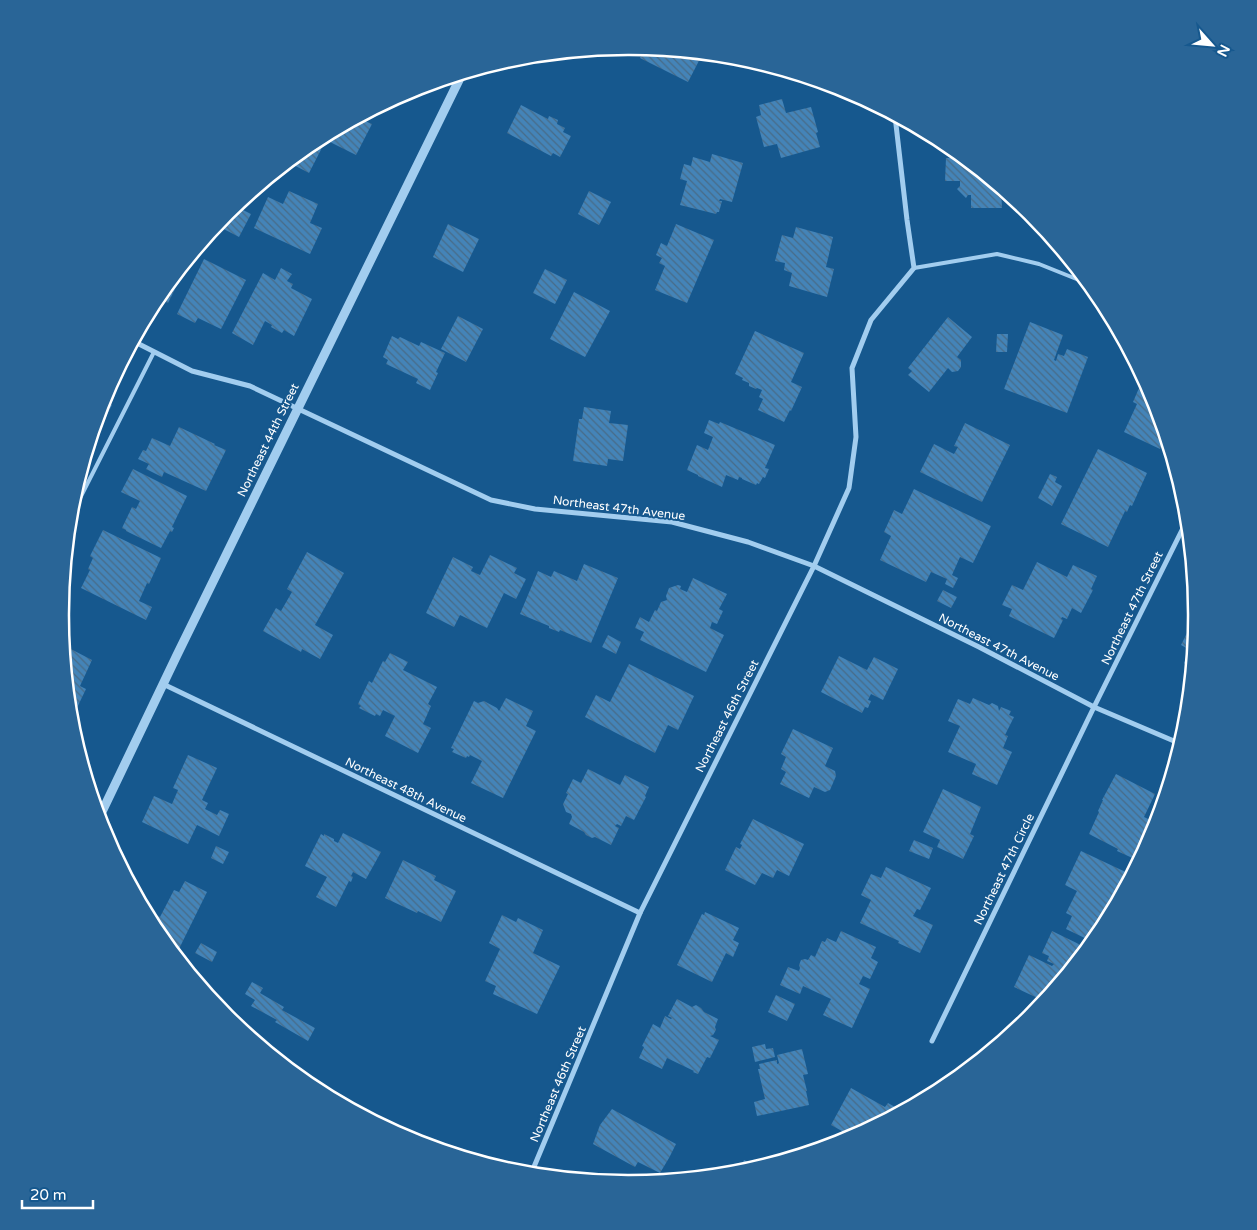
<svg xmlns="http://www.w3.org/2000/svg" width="1257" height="1230" viewBox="0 0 1257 1230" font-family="'Varela Round',sans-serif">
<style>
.building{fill:url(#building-back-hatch)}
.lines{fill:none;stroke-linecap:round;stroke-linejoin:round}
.service{stroke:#a2cdef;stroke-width:4}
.minor{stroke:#a2cdef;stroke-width:5}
.tertiary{stroke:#a2cdef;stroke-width:9}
.labels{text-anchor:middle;stroke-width:4;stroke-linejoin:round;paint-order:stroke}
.street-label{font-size:12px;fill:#fff;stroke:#16588e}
.rim{fill:none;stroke:#fff;stroke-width:2.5}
</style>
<defs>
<pattern id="building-back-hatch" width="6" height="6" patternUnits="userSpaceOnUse" patternTransform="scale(1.25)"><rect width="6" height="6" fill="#4484b8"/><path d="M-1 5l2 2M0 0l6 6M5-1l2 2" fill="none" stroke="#486b87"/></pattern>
</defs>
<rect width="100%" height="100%" fill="#16588e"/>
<g class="building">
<path d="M645,48L698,53L702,55L688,82L640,58Z"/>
<path d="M782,99L786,113L811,107L818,132L816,133L820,147L781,158L777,144L764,147L756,117L761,115L759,105Z"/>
<path d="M521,105L548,119L549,116L558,120L557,124L565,128L563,132L571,136L560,157L553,153L551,156L507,133Z"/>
<path d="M358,118L372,124L356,155L326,140L309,173L288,162L313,142Z"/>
<path d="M712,154L743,163L732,202L720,199L719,201H722L719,212H717L716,214L680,205L687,181L680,179L684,164L691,166L693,157L710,162Z"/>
<path d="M952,155L959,156V158H963V157L1001,189L1002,208H971V195H968L966,198L957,189L960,186V181H945L946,158H952Z"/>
<path d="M289,191L318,204L310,223L322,228L310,254L254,228L268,197L283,204Z"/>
<path d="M589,191L611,202L599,225L578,214Z"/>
<path d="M235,206L251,214L239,237L216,225L227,213Z"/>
<path d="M448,224L479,239L463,272L433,257Z"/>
<path d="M676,224L714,240L687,303L655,290L665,266L659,263L662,258L656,255L661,243L667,246Z"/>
<path d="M796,227L833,237L826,267L834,269L827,297L789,286L792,273L784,270L785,263L775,261L782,235L793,238Z"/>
<path d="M204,259L246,280L221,329L198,318L195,323L177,314Z"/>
<path d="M188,260L189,261L168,303L157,298Z"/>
<path d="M281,268L292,274L287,281L293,284L291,288L312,299L294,336L284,330L282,333L271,327L272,325L265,321L253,345L232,333L263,273L275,280Z"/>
<path d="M545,269L567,280L555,304L533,293Z"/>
<path d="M574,292L610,311L585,357L550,339Z"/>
<path d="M458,316L483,329L466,362L441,349Z"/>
<path d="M948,317L972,337L957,357L961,360V367L958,371L952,372L948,368L929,392L908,375L912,371L908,368Z"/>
<path d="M1030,322L1063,335L1054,360L1056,361L1058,354L1064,356L1067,349L1088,357L1067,413L1004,389Z"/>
<path d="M755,331L804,353L791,382L802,387L791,411L790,410L784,422L758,410L763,399L759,397L762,390L757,388L756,389L749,386V383L742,380L743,378L735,374Z"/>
<path d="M997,334H1008L1007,352H996Z"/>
<path d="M392,336L398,339L400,337L419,346L421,342L445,353L436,372L438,373L430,390L416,383L418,379L386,364L388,360L383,357Z"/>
<path d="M1147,384L1154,398L1166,437L1160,449L1124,432L1137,404L1133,402L1139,388L1144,390Z"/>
<path d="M107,390L115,395L111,404L112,405L92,444L89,443L103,397Z"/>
<path d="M584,407L611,411L609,423L628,425L623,461L608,459L607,466L573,461L579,419H582Z"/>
<path d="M709,420L719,424L720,422L775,445L765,468L769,469L765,478L763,477L759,484L757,483L756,485L742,479V478L739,477L738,480L726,475L722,487L698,476V475L687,470L697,445L708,450L713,437L704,433Z"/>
<path d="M965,423L1010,445L982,502L920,472L934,444L954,454L958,447L954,446Z"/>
<path d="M179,427L215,444L214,445L226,450L206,491L164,472L162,477L146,469L149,464L138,459L143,450L146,451L152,438L170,446Z"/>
<path d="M1098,449L1147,473L1132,506L1130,505L1127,512L1125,511L1108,547L1061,524Z"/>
<path d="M133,469L187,496L172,527L174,528L172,532L170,531L161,548L126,531V530L122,528L132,507L136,509L140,501L121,492Z"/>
<path d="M1050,474L1057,477L1055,482L1062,486L1052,506L1038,498Z"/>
<path d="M914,489L991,526L973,563L960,557L952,575L958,578L953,588L945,584L947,579L931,572L926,582L880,560L891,536L884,532L894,510L902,514Z"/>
<path d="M103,530L161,558L149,584L147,583L139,601L152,607L146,620L81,588L90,570L88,569L93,558L90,556Z"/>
<path d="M307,552L344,573L315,625L333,635L320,659L302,649L301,652L263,631L276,608L281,611L292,592L287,589Z"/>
<path d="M490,555L517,568L514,573L526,579L516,599L504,593L487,628L460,615L454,627L426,613L453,557L473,567L471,571L480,575Z"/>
<path d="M1037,562L1067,577L1073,565L1097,576L1091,589L1093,590L1081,613L1072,608L1067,619L1062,617L1061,619L1063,620L1054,638L1009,616L1012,609L1002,605L1012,585L1023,590Z"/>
<path d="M584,564L618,578L591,643L560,630L559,632L549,628V626L520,614L538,571L551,577L554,571L577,581Z"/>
<path d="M693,578L727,594L719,609L723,611L717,624L712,622L710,628L724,635L706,672L640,640L644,632L635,628L640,617L649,622L655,610L657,611L661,602L667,600L666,596L669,588L678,585L681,586L680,589L687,592Z"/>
<path d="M943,590L957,597L951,608L937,601Z"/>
<path d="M1197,613V615L1192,668L1185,664L1184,663L1190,650L1181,645Z"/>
<path d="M608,635L621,642L616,654L602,647Z"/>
<path d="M65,646L92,660L80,686L86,689L75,712L69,709L63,649Z"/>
<path d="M390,653L408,662L403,670L437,687L428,704L431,706L423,724L431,728L418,753L385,736L395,716L383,710L380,716L376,714L375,716L359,708L361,706L358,704L369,681L372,683L383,661L385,662Z"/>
<path d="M839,656L867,670L874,657L898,669L883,700L871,694L868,700L871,701L868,708L865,707L862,713L821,692Z"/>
<path d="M629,664L694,696L678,730L668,725L655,753L585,717L596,695L610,702Z"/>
<path d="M506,698L533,711L526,726L536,731L503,798L471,783L482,761L470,755L469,757L467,756L466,758L452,752L454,749L451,748L474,701L478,703L484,701L497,708L499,711Z"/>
<path d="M973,698L989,705L992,703L998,706L999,711L1001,707L1011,711L1009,715L1014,717L1005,735L1008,736L1003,748L1012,752L997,785L972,774L976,764L948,752L960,726L948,721L958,699L970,704Z"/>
<path d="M793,729L833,748L825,766L835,771L836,776L830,790L825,792L814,787L809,798L780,784L786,772L781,769L786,757L781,754Z"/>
<path d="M188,755L217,768L202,800L208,803L205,809L217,815L220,810L229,814L219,836L197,825L188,844L142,822L154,796L172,804L178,790L173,788Z"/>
<path d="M588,769L620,785L625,775L649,787L645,796L646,797L634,820L626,816L621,826L617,824L615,826L619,828L611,845L595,837L592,838L586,835L584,832L569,824L572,817L571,814L566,812L563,804L568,794L566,793L573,779L581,783Z"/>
<path d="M1116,774L1155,794L1144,817L1157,823L1154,833L1139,861L1117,851L1118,849L1089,834L1099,812L1098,811L1103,800H1102Z"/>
<path d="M943,789L981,807L970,834L974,836L963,859L937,847L940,840L923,832Z"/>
<path d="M753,819L804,844L789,876L777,870L773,878L762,873L755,885L725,870L736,847L740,849L742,845L740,844Z"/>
<path d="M343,833L381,852L366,879L353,872L351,876L353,877L351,882L349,881L336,907L316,897L327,877L305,866L321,834L324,836V834L334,839V841L338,843Z"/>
<path d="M914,840L933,848L929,859L909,851Z"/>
<path d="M216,846L229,852L223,864L211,858Z"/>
<path d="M1081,851L1132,875L1101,931L1093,942L1066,929L1072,916L1066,913L1077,891L1065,885Z"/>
<path d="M403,860L436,876L434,880L456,891L441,922L418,911L417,913L385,898Z"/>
<path d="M886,867L931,888L920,910L917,909L913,916L933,925L920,953L898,943L899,941L860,923L871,900L861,895L871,874L881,878Z"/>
<path d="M185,881L207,892L176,955L155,931L144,909L160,917L174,890L179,892Z"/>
<path d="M705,912L739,928L733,940L739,943L733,957L726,953L712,982L677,965L702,914L704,915Z"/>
<path d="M502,915L516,922L518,918L543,930L533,953L560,966L537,1014L493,994L496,986L485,981L500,949L489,943Z"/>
<path d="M841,931L876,947L871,958L878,962L870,979L863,976L859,984L870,989L852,1028L823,1015L831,999L803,986L800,994L780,985L788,967L799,971L800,968L799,965L801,960L805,959L808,960L811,955L815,957L822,941L825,942L827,938L836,942Z"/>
<path d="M1052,931L1087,948L1044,1001L1014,987L1029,955L1052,966L1054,964L1047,961L1049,956L1042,953Z"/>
<path d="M201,943L217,952L212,962L195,953Z"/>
<path d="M252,982L263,988L260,993L284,1007L282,1010L315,1028L308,1041L275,1022L277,1020L251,1006L255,1000L245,994Z"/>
<path d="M776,995L795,1004L787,1021L768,1012Z"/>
<path d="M677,999L692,1007L696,1005L701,1008L704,1012L718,1019L715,1027L716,1030L713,1035L710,1036L719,1040L710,1058L707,1057L698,1074L693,1072L694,1071L667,1058L662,1069L639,1058L644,1047L642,1046L653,1024L660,1028L665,1016L671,1019L672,1018L668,1016Z"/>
<path d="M765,1044L766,1049L773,1048L775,1057L755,1062L752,1047Z"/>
<path d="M802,1049L808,1074L803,1075L807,1091H806L809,1105L757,1116L754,1102L765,1099L758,1069H760L759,1064L777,1060V1064L779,1063L777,1055Z"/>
<path d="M851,1088L885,1107L888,1103L902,1111L850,1138L851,1136L831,1125Z"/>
<path d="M612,1109L676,1144L669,1158L660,1173L638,1162L635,1167L593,1144L600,1125Z"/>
<path d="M744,1160L758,1167L738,1173Z"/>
</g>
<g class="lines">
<g class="service">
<path d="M914,268L997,254L1039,264L1079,280L1091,287"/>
<path d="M69,520L154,352"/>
</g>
<g class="minor">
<path d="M133,341L192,371L250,386L491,500L535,509L672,522L748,542L814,566L979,647L1094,707L1181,744"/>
<path d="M163,684L640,913"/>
<path d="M932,1041L1094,707L1188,518"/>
<path d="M531,1174L640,913L814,566L849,488L856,437L852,368L871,320L914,268L907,220L895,116"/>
</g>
<path class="tertiary" d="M99,818L177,655L462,74"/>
</g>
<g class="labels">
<g class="street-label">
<text transform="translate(268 440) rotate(-64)" y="4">Northeast 44th Street</text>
<text transform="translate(619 508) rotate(7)" y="4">Northeast 47th Avenue</text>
<text transform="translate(1132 608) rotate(-64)" y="4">Northeast 47th Street</text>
<text transform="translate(999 647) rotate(27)" y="4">Northeast 47th Avenue</text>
<text transform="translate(727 716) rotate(-63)" y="4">Northeast 46th Street</text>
<text transform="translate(406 790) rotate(26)" y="4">Northeast 48th Avenue</text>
<text transform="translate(1004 869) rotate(-64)" y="4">Northeast 47th Circle</text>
<text transform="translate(558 1084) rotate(-67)" y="4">Northeast 46th Street</text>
</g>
</g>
<path d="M0 0H1257V1230H0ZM628 55H629A559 559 0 0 1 1188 614V616A559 559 0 0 1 629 1175H628A559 559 0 0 1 69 616V614A559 559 0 0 1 628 55Z" fill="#296597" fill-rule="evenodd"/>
<path class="rim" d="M628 55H629A559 559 0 0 1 1188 614V616A559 559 0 0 1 629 1175H628A559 559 0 0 1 69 616V614A559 559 0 0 1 628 55Z"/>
<g transform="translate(1212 45) rotate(117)" stroke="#16588e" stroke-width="4" paint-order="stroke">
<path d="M0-4L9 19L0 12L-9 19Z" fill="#ffffff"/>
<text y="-8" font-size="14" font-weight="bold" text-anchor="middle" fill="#ffffff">N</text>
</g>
<path d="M22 1200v8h71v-8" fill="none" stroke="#ffffff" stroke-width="2.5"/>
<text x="30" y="1200" font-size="15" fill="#ffffff" stroke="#16588e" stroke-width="4" paint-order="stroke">20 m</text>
</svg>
